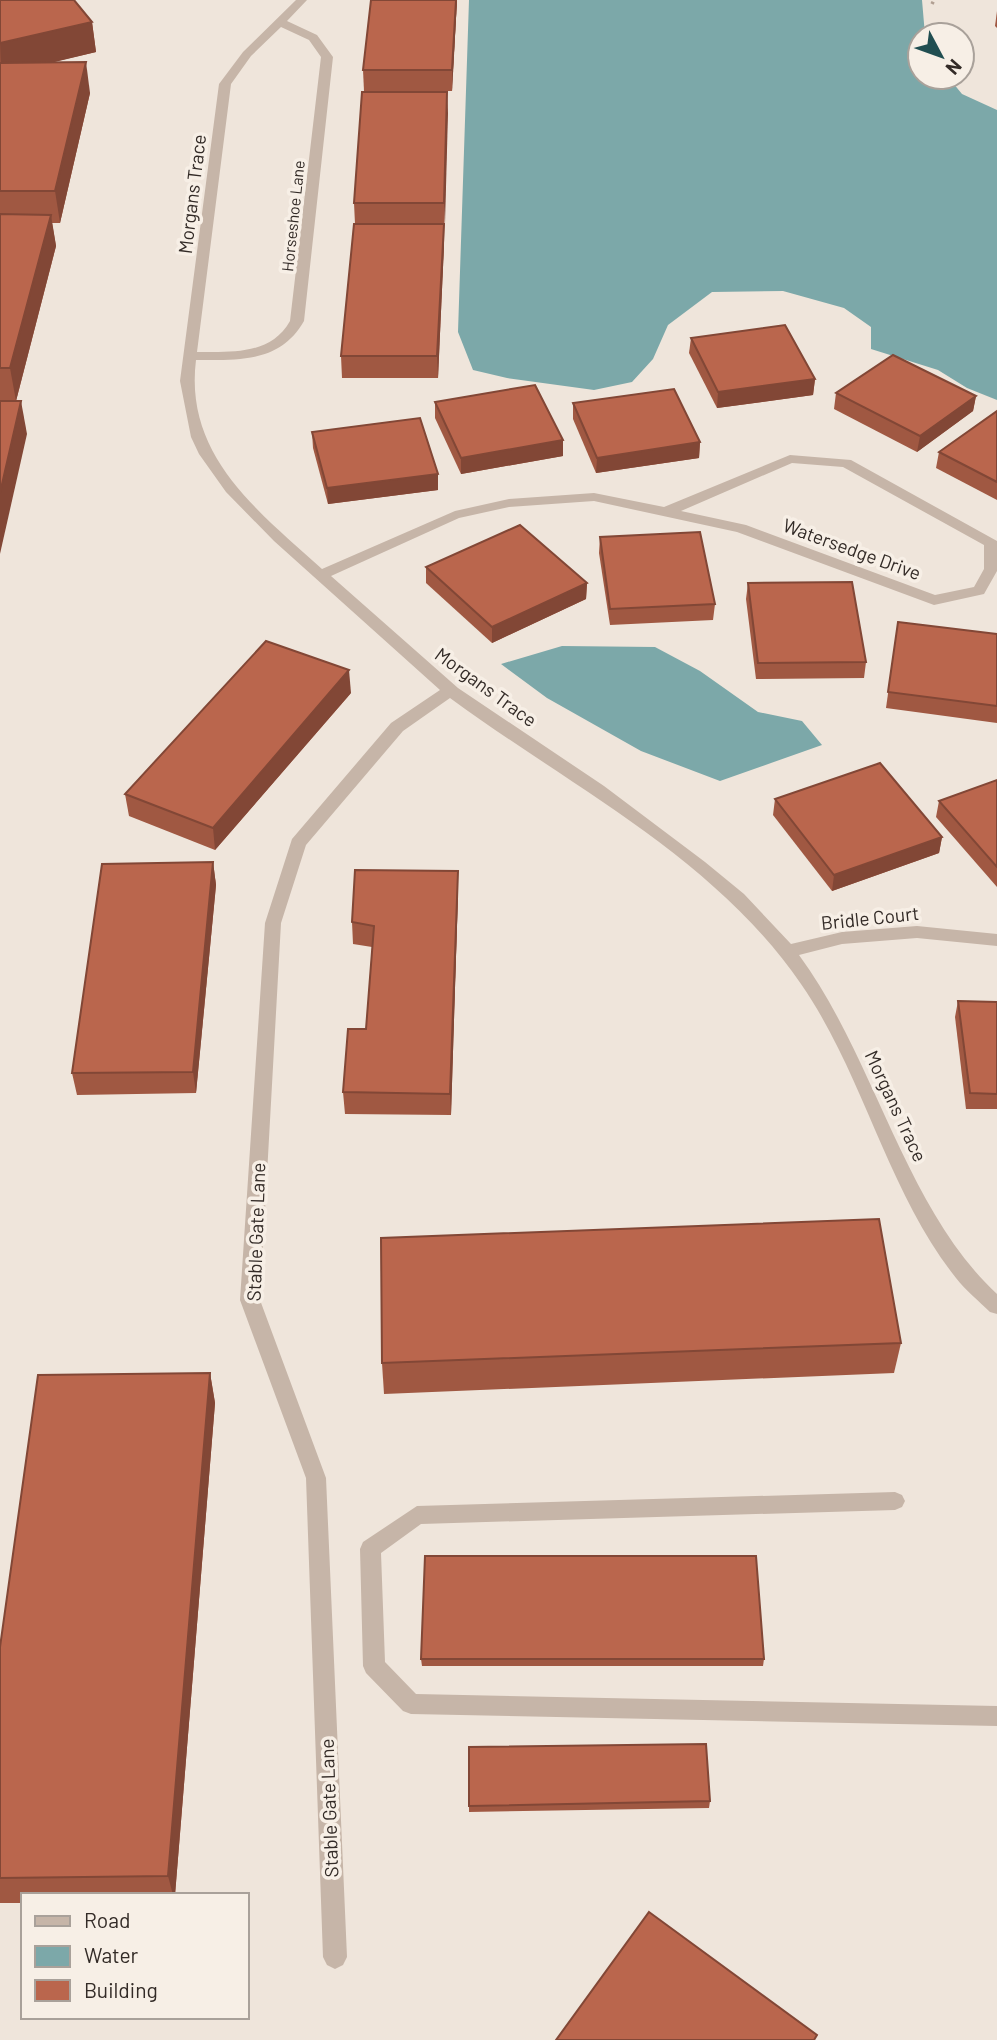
<svg xmlns="http://www.w3.org/2000/svg" width="997" height="2040" viewBox="0 0 997 2040" font-family="Barlow,sans-serif">
<style>
.water{fill:#7ca8a9}
.lines{fill:none;stroke-linecap:round;stroke-linejoin:round}
.path{stroke:#b19f92;stroke-width:3.5;stroke-dasharray:2.5 2.5;stroke-linecap:butt}
.minor{fill:#c6b5a8;fill-rule:evenodd}
.wall{fill:#a05842}
.shaded-wall{fill:#824736}
.building{fill:#ba664d;stroke:#824736;stroke-width:2}
.labels{text-anchor:middle;stroke-width:7;stroke-linejoin:round;paint-order:stroke}
.far-street-label{font-size:16px;fill:#332b27;stroke:#f7efe6}
.street-label{font-size:19px;fill:#332b27;stroke:#f7efe6}
</style>
<rect width="100%" height="100%" fill="#efe5db"/>
<g class="water">
<path d="M469,0H922L925,35H920V77H948L962,94L997,110V400L967,388L938,370L871,349V327L844,308L783,291L712,292L668,325L653,359L632,382L594,390L507,378L473,370L458,332Z"/>
<path d="M562,646L655,647L700,671L758,712L802,721L822,745L720,781L641,751L547,698L501,664Z"/>
</g>
<g class="lines">
<path class="path" d="M932,4L934,0"/>
<g class="minor">
<path d="M296,0H307L287,21L317,35L333,57L304,321C280,363 239,360 196,360C184,456 258,511 322,569L455,511L509,499L594,493L664,507L790,455L851,460L997,541V571L984,594L934,605L737,532L594,501L509,507L459,518L331,576L458,688L604,786L705,862L744,894L791,944L842,932L917,926L997,934V946L917,938L842,944L799,955C875,1058 905,1209 997,1294V1314L990,1312C979,1301 966,1291 956,1278C887,1191 864,1075 801,984C714,857 571,787 450,698L403,731L306,845L281,923L260,1300L326,1478L347,1957L343,1965L335,1969L327,1965L323,1957L306,1478L240,1300L265,923L292,839L391,723L440,690L274,541L226,492L199,454L191,437L180,381L219,84L243,52ZM281,27L309,40L321,57L290,321C271,355 232,352 197,352L231,84L251,56ZM792,463L843,467L984,545V569L974,587L935,595L746,525L681,511Z"/>
<path d="M895,1492L902,1495L905,1501L902,1507L895,1510L421,1524L381,1553L385,1662L416,1694L997,1706V1726L411,1714L403,1711L366,1673L363,1666L360,1549L363,1542L417,1506Z"/>
</g>
</g>
<g class="wall">
<path d="M0,0L92,22L96,52L53,62L90,93L60,223H52L56,246L16,401H0Z"/>
<path d="M371,0H457L452,91H364L363,70Z"/>
<path d="M997,11V28L995,26Z"/>
<path d="M447,92L444,245L438,378H342L341,356L355,224L354,203Z"/>
<path d="M691,338L815,379L813,395L717,408L689,353Z"/>
<path d="M836,393L976,396L973,411L917,452L834,409Z"/>
<path d="M435,402L563,456L461,474L435,418Z"/>
<path d="M573,403L700,442L699,458L596,473L573,419Z"/>
<path d="M997,411V500L936,468L939,452Z"/>
<path d="M312,432L438,490L328,504L313,448Z"/>
<path d="M600,537L715,604L713,620L610,625L599,553Z"/>
<path d="M426,567L587,583L586,599L492,643L426,583Z"/>
<path d="M748,583L866,662L864,678L756,679L746,599Z"/>
<path d="M898,622L997,634V723L886,708Z"/>
<path d="M351,693L215,850L129,816L125,794Z"/>
<path d="M997,780V887L936,817L939,801Z"/>
<path d="M775,799L942,837L939,853L832,891L773,815Z"/>
<path d="M213,862L216,885L196,1093L77,1095L72,1073Z"/>
<path d="M458,893L451,1115L345,1114L343,1092L366,1029L372,947L353,944L352,922Z"/>
<path d="M958,1001L997,1002V1109H966L955,1017Z"/>
<path d="M901,1343L894,1373L384,1394L382,1363Z"/>
<path d="M210,1373L215,1403L175,1895H23V1903H0V1647Z"/>
<path d="M421,1659H764L763,1666H422Z"/>
<path d="M469,1747L710,1801L709,1808L469,1812Z"/>
</g>
<g class="shaded-wall">
<path d="M456,0H457L452,91V70Z"/>
<path d="M92,22L96,52L1,75L0,43Z"/>
<path d="M86,62L90,93L60,223L55,191Z"/>
<path d="M447,92L448,113L445,224L444,203Z"/>
<path d="M51,215L56,246L16,401L10,368Z"/>
<path d="M444,224V245L438,378L437,356Z"/>
<path d="M815,379L813,395L717,408L718,392Z"/>
<path d="M976,396L973,411L917,452L920,436Z"/>
<path d="M21,401L27,434L0,554V493Z"/>
<path d="M563,440V456L461,474V458Z"/>
<path d="M700,442L699,458L596,473L597,458Z"/>
<path d="M438,474V490L328,504L327,488Z"/>
<path d="M587,583L586,599L492,643V627Z"/>
<path d="M349,670L351,693L215,850L213,828Z"/>
<path d="M942,837L939,853L832,891L834,875Z"/>
<path d="M213,862L216,885L196,1093L193,1072Z"/>
<path d="M458,871V893L451,1115L450,1094Z"/>
<path d="M210,1373L215,1403L175,1895H173L168,1876Z"/>
</g>
<g class="building">
<path d="M0,0H74L92,22L0,43Z"/>
<path d="M371,0H456L452,70H363Z"/>
<path d="M86,62L55,191H0V63Z"/>
<path d="M362,92H447L444,203H354Z"/>
<path d="M0,214L51,215L10,368H0Z"/>
<path d="M354,224H444L437,356H341Z"/>
<path d="M785,325L815,379L718,392L691,338Z"/>
<path d="M893,355L976,396L920,436L836,393Z"/>
<path d="M535,385L563,440L461,458L435,402Z"/>
<path d="M674,389L700,442L597,458L573,403Z"/>
<path d="M0,401H21L0,493Z"/>
<path d="M997,411V482L939,452Z"/>
<path d="M420,418L438,474L327,488L312,432Z"/>
<path d="M520,525L587,583L492,627L426,567Z"/>
<path d="M700,532L715,604L610,609L600,537Z"/>
<path d="M852,582L866,662L758,663L748,583Z"/>
<path d="M898,622L997,634V706L888,692Z"/>
<path d="M266,641L349,670L213,828L125,794Z"/>
<path d="M880,763L942,837L834,875L775,799Z"/>
<path d="M997,780V867L939,801Z"/>
<path d="M213,862L193,1072L72,1073L102,864Z"/>
<path d="M355,870L458,871L450,1094L343,1092L348,1029H366L374,926L352,922Z"/>
<path d="M958,1001L997,1002V1094L970,1093Z"/>
<path d="M879,1219L901,1343L382,1363L381,1238Z"/>
<path d="M210,1373L168,1876L0,1878V1647L38,1375Z"/>
<path d="M425,1556H756L764,1659H421Z"/>
<path d="M706,1744L710,1801L469,1806V1747Z"/>
<path d="M649,1912L817,2035L814,2040H556Z"/>
</g>
<g class="labels">
<g class="far-street-label">
<text transform="translate(293 216) rotate(-84)" y="6">Horseshoe Lane</text>
</g>
<g class="street-label">
<text transform="translate(192 194) rotate(-83)" y="7">Morgans Trace</text>
<text transform="translate(852 549) rotate(20)" y="7">Watersedge Drive</text>
<text transform="translate(486 687) rotate(36)" y="7">Morgans Trace</text>
<text transform="translate(870 918) rotate(-6)" y="7">Bridle Court</text>
<text transform="translate(896 1106) rotate(65)" y="7">Morgans Trace</text>
<text transform="translate(256 1232) rotate(-88)" y="7">Stable Gate Lane</text>
<text transform="translate(329 1808) rotate(-92)" y="7">Stable Gate Lane</text>
</g>
</g>
<rect x="21" y="1893" width="228" height="126" fill="#f7efe6" stroke="#a9a19a" stroke-width="2"/>
<rect x="35" y="1916" width="35" height="10" fill="#c6b5a8" stroke="#a9a19a" stroke-width="2"/>
<text x="84" y="1928" font-size="21" fill="#332b27">Road</text>
<rect x="35" y="1946" width="35" height="21" fill="#7ca8a9" stroke="#a9a19a" stroke-width="2"/>
<text x="84" y="1963" font-size="21" fill="#332b27">Water</text>
<rect x="35" y="1980" width="35" height="21" fill="#ba664d" stroke="#a9a19a" stroke-width="2"/>
<text x="84" y="1998" font-size="21" fill="#332b27">Building</text>
<g transform="translate(941 56) rotate(131)"><circle r="33" fill="#f7efe6" stroke="#a9a19a" stroke-width="2"/>
<path d="M0-5L12 26L0 18L-12 26Z" fill="#214e51"/>
<text y="-10" font-size="19" font-weight="bold" text-anchor="middle" fill="#332b27">N</text>
</g>
</svg>
